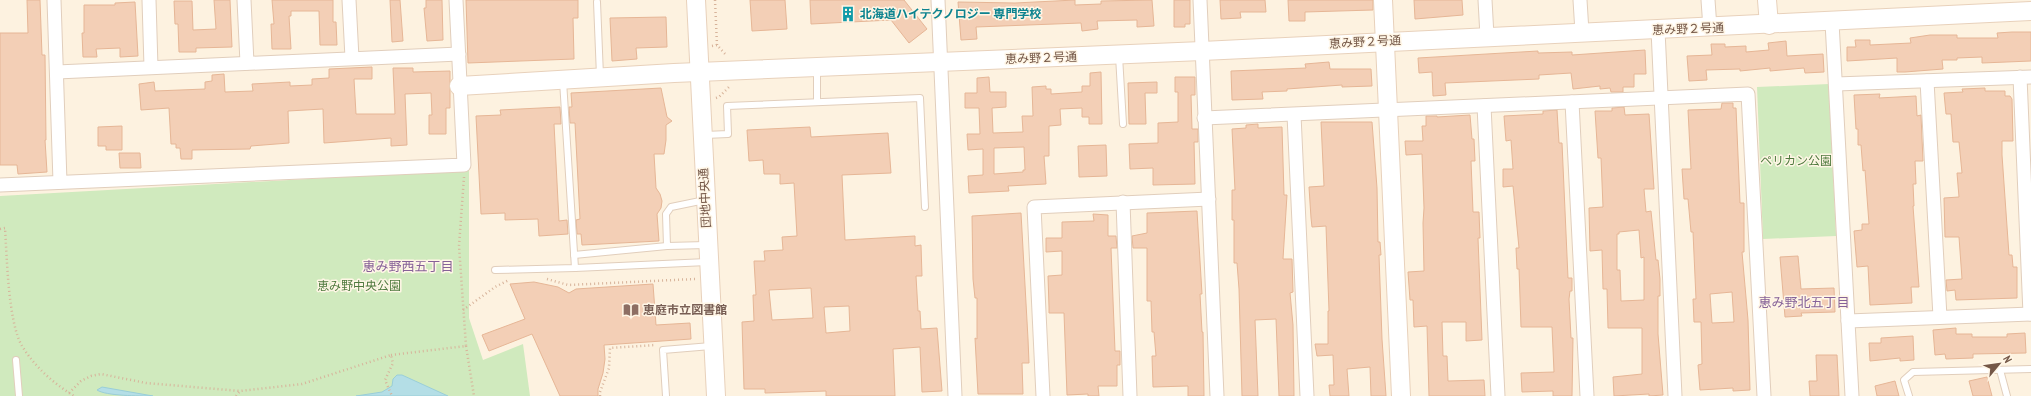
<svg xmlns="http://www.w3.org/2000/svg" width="2031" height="396" viewBox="0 0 2031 396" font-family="'PT Sans Narrow','Noto Sans JP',sans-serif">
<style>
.green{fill:#d0eabe}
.water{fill:#b4dee6;stroke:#9aced8}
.building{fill:#f3cfb6;stroke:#e6b696;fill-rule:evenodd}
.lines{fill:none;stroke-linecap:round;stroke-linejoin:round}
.lane-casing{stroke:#e1cebc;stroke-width:8}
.street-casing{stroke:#e1cebc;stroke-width:15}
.secondary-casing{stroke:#e8d1bb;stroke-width:20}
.path{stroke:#d7b39a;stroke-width:2.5;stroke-dasharray:1 3;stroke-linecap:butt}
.lane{stroke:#fff;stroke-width:6}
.street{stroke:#fff;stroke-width:13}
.secondary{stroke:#fff;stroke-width:18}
.labels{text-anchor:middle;stroke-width:3;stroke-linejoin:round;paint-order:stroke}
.culture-label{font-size:12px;font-weight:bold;fill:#0d838f;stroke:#fff6e6;text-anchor:start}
.street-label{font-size:12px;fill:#745747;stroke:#fff6e6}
.park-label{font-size:12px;fill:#4f7a3e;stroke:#fff6e6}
.education-label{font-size:12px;font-weight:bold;fill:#785e54;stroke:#fff6e6;text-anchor:start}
.neighbourhood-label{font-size:13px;fill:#866298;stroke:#fff6e6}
</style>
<rect width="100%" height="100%" fill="#fdf2e0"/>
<g class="green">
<path d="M1829,84L1836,236L1763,239L1757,87Z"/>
<path d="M469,170V318L483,360L523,344L530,396H0V196Z"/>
</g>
<g class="water">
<path d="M397,375H402L448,396H356L382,392L392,386L393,379Z"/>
<path d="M102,387L153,396C139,396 106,396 97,390Z"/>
</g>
<g class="building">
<path d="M27,0H40L42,55H45L46,140H45L47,172L18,174L17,165H0V33H28Z"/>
<path d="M214,0H230L232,47L196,48V52H179L178,24H175L174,1H192L193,30L216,29Z"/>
<path d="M272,0H333V22H336L337,45H320L319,11H291V16H289L291,49H272L271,24H274Z"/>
<path d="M390,0H400L403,41L392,42Z"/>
<path d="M426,0H442L443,40L427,41L424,8H426Z"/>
<path d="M466,0H578V18H573L574,59L468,63Z"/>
<path d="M750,0H785L787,29L752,31Z"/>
<path d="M810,0H904L927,29L909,43L891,20L811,24Z"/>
<path d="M1075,0V5L1101,4V1L1152,0L1154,26L1137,27V20L1097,21L1098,29L1082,31L1081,23L976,27L977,39L961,40L958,2L1015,3Z"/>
<path d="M1174,0H1190V24H1185V27H1174Z"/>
<path d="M1220,0H1265L1266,12H1240L1241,18L1221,19Z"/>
<path d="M1288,0H1373V10L1305,12V21H1289Z"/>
<path d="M1414,0H1462L1463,15L1415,19Z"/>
<path d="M135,2L138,56L120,57V48L96,49L97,57H83L82,33H84V5H115V3Z"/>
<path d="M666,17L667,47L636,48L637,59L612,61L610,18Z"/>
<path d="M2012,32H2031V61L1982,63V57L1957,58V60H1942L1943,69L1905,72H1897V58L1847,61V47H1856L1855,40H1870V45L1911,43L1910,38L1930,35H1957V38H1998L1997,33Z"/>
<path d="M1786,41L1787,56L1823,54L1824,72L1805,73L1804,68L1770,71V68L1740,71V69L1706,70L1707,80L1689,81L1687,56L1712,55L1711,44H1725V47L1746,46V52L1769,50L1768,43Z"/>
<path d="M1645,50L1646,74H1634V87H1623V92H1611L1610,88L1600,89V86L1573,89L1571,73L1539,75V79L1445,83L1446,95L1433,96L1432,72L1419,73L1418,58L1538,51V53L1572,52V55Z"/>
<path d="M1329,62L1330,69H1371L1372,86L1342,87V85L1287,89V91L1262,92L1263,99L1232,100L1231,71L1306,68L1305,64Z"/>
<path d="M372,67V79H354L356,114H395L393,68H413V72L450,71V108H446V134H429V115H432L431,93L405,94L407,145L391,146V138L324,143L323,109L288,111L289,143L251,146L250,149L192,150V159H181L180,148H176V144H171L169,108L141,110L139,84L154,82L155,91L205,89V82L212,81V75L224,74L225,92L253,91L252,84L290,82V86L312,85V79L329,78V69Z"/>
<path d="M1101,72L1102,124H1089V117H1082V108L1060,109L1061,125L1049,126V156H1044L1046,184L1008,186L1009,191L969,193L968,176L983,175V149L968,150L967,134H980L979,108H965V93H977V78L989,77L990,92H1006V107L992,108L993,133L1023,132L1022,116H1033L1032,87L1046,86V89H1051V94L1082,92V86H1090V73ZM1024,147L1025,170H1023V172L994,174V148Z"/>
<path d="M1175,77H1195V95H1191L1192,129H1198V142H1194L1195,184L1153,185V168L1130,169L1129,144L1158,143V123L1178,122V92H1175Z"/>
<path d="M1157,82V93H1145L1146,124H1129L1128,83Z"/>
<path d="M661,88L667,117L672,121L666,125V140L664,154H654L656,188L660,194L662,201L661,208L657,214L659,241L582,245L581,234H577L576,220L580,219L575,123H570L569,107H572L571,93Z"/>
<path d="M1985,88V91H2005V96H2010L2012,99L2013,141H2002V155L2009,255H2012L2013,267H2017V298L1956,300L1955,290L1947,291L1946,280L1962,279L1959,237H1945L1944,198L1959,197L1957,173H1962L1959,142H1953L1951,114H1946L1944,93L1963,92L1962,89Z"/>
<path d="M1880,94L1879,98L1916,96L1917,116L1921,115L1923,161H1915L1916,184H1913L1914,206H1913L1919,287H1911L1912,303L1870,305L1868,266L1857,267L1854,231L1862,230V224H1869L1865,170L1863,171L1861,145H1858V129H1856L1854,95Z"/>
<path d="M1722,103H1733V108H1736L1740,203H1744V252H1742L1748,320L1750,390L1733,391V388L1700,390L1698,365L1702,364L1701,322H1694L1693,299H1696L1693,232H1691L1688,199H1684L1682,169H1691L1688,110L1721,109ZM1732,292L1734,322L1712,323L1710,294Z"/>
<path d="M560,107L561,124H554L559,221L567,220L568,234L539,236L538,219L505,220V213L481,214L476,116L501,115L500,110Z"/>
<path d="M1624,107L1625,115L1649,114L1654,189H1644L1646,212L1651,211L1656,260H1658L1660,279V296H1658V334L1663,395L1649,396V394L1614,396L1613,377L1642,374V328H1608L1607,289H1603L1602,250L1590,251L1589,208L1603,207L1601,158H1598L1595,111H1612V108ZM1639,230L1641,258L1644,257V300L1621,301L1620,270H1617V234H1619V232Z"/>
<path d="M1557,110L1559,143H1562L1568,278H1572V291H1570L1569,299L1571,338H1573L1572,396H1553V391L1522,392L1521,373L1554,372L1552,327H1521L1519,269H1517L1516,248H1519L1513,186L1503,187V169H1513L1511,140L1506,141L1504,116L1543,114V111Z"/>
<path d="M1470,115L1472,139H1474L1475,161H1471L1473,212H1479L1480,238H1478L1482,340L1466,341V322H1442L1443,356H1447L1448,381L1484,380L1485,396H1429L1427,326L1414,327L1413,300H1410L1408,272L1424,271L1423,223L1424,208L1422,154L1406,155L1405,141H1423L1422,126H1426V116H1437V117Z"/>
<path d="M1321,122H1372L1377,188L1378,242H1380L1381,255H1379L1382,339L1386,396H1371L1370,367L1347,369L1349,396H1330L1329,385H1334L1333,355L1317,356L1315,344H1328V311H1329L1326,226L1312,227L1311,218L1309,187L1324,186Z"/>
<path d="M1258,124V128L1282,127L1284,195H1287L1283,259H1292L1293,292L1290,293L1293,325L1294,396H1279L1276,319L1255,320L1258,396H1242L1239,289L1237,263H1234V220H1232V190H1235L1232,129L1246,128V125Z"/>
<path d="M122,126V150H106V146H98V127Z"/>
<path d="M810,127L811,137L888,133L891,173L842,175L845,240L915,236V246L921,245L922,276H916L918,311H920L921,329L937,328L942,391L922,392L920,347L893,349L895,396H826V391L765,393V389H744L742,322L754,321L753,295H756L754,261H765L764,251L783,250L782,237L797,236L794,183L780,184V174H764L763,160L749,161L747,130ZM811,288L813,318L772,320L769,290ZM849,306L850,331L826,333L824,307Z"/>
<path d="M1106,145L1107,176L1079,177L1078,146Z"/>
<path d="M119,153H140L141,168H120Z"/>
<path d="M1197,211L1202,294H1200L1202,332H1203L1204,396H1188V386L1153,387L1152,356H1156L1154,332H1152L1151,301H1147V248H1133L1132,236L1147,233V213Z"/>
<path d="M1021,213L1028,339L1029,363H1022L1023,394H978L975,338L977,339V298H975L973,279L972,216Z"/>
<path d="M1093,214L1108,215V236H1116L1117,248H1111L1115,351H1120V365H1117V386H1098L1099,396H1088V394L1067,395L1064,313H1049V307L1048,276L1062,275V251L1046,252V238H1062V222L1094,221Z"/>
<path d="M1798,256L1801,289L1834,288L1835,312L1801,313L1802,316L1785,317L1780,257Z"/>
<path d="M534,282L558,287L569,293L576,289L653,284L656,325L690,323L691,339L604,345L605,359L603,373L598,389V396H560L532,334L489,351L482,335L525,319L510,284Z"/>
<path d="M1956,328V334H1972V337H2007V334L2025,333L2026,353L1973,354V358L1946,359L1945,354L1935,355L1933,330Z"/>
<path d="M1913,336L1914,360L1900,361V358L1870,361L1869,343H1881V338Z"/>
<path d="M1816,355H1837L1839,396H1810L1809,381H1817Z"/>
<path d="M1987,377L1992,396H1973L1969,381Z"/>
<path d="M1895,381L1899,396H1877L1875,386Z"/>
</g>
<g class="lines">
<defs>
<g id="lane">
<path d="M597,2L600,76"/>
<path d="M1119,56L1123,124"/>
<path d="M817,70V102"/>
<path d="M705,135L728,134L727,106L920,98L925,207"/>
<path d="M705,200L671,207L666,214L667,246L706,245"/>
<path d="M574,255L667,246"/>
<path d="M575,268L707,262"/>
<path d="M495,270L575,268L563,81"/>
<path d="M16,360L19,396"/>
<path d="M2000,370L2007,396"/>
<path d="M666,396L663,350L711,346"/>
<path d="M1909,396L1904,380L1913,372L2031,369"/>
</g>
<g id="street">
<path d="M54,0L60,182"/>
<path d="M149,0L151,67"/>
<path d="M244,0L247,63"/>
<path d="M349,0L352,58"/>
<path d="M938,0L955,396"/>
<path d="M1200,0L1217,396"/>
<path d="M1485,0L1487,36"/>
<path d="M1580,0L1582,32"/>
<path d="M1708,0L1710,28"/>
<path d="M1832,22L1852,396"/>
<path d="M1658,30L1675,396"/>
<path d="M57,72L459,54"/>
<path d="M2020,77L2030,314"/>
<path d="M1927,81L1940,317"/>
<path d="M1836,84L2031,77"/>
<path d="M1572,102L1587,396"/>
<path d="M1484,106L1498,396"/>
<path d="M1294,115L1307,396"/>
<path d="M1204,118L1748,94L1764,396"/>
<path d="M0,185L464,165L456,0"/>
<path d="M1123,202L1130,396"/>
<path d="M1848,321L2031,314"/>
<path d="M1043,396L1034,207L1209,199"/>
</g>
<g id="secondary">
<path d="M696,0L716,396"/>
<path d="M1383,0L1401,396"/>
<path d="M1767,0L1769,25"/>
<path d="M459,86L674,73L1202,51L2031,11"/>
</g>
</defs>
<use href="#lane" class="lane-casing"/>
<use href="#street" class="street-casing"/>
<use href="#secondary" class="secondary-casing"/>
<g class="path">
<path d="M715,0L717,45"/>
<path d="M712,46L717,45L727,56"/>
<path d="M716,98L719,97L730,86"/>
<path d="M0,229L5,228C7,257 8,322 22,346C35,367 53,383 74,396"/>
<path d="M547,279L568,285L695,279"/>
<path d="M463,310L495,287L509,280"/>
<path d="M466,346L474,396"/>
<path d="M391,355L466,346L459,246L464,177"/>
<path d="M69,393L81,381L91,376L101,374L146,383L240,391"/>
<path d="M236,396L240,391L302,384L391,355L393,363L385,380L392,396"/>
<path d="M600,396V392L609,368L610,348L655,345"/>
</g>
<use href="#lane" class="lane"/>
<use href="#street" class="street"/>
<use href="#secondary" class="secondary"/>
</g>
<defs>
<symbol id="building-bare" viewBox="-9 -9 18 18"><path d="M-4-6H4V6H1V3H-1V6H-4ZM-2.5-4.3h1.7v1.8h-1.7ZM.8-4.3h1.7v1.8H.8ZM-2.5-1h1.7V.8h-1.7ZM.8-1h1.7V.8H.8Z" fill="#0f9aa8" stroke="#fff6e6" stroke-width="2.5" paint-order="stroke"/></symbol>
<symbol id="library-bare" viewBox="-9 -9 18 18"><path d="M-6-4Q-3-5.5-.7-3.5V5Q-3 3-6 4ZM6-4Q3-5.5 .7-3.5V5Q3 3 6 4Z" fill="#8d6e63" stroke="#fff6e6" stroke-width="2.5" paint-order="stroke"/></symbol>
</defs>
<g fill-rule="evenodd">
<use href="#building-bare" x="837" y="3" width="22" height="22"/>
<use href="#library-bare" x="620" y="299" width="22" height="22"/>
</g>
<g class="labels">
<g class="culture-label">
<text x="860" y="18">北海道ハイテクノロジー 専門学校</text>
</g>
<g class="street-label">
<text transform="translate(1688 29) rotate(-2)" y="4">恵み野２号通</text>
<text transform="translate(1365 42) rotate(-3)" y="4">恵み野２号通</text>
<text transform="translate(1041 58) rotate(-2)" y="4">恵み野２号通</text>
<text transform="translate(705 198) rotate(-93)" y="4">団地中央通</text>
</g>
<g class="park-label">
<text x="1796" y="165">ペリカン公園</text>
<text x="359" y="290">恵み野中央公園</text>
</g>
<g class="education-label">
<text x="643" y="314">恵庭市立図書館</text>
</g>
<g class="neighbourhood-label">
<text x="408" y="271">恵み野西五丁目</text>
<text x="1804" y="307">恵み野北五丁目</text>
</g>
</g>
<g transform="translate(1999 364) rotate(61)" stroke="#fff6e6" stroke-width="3" paint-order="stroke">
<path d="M0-3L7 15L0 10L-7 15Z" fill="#745747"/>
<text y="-6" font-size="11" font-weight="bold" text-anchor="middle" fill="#745747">N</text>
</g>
</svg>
